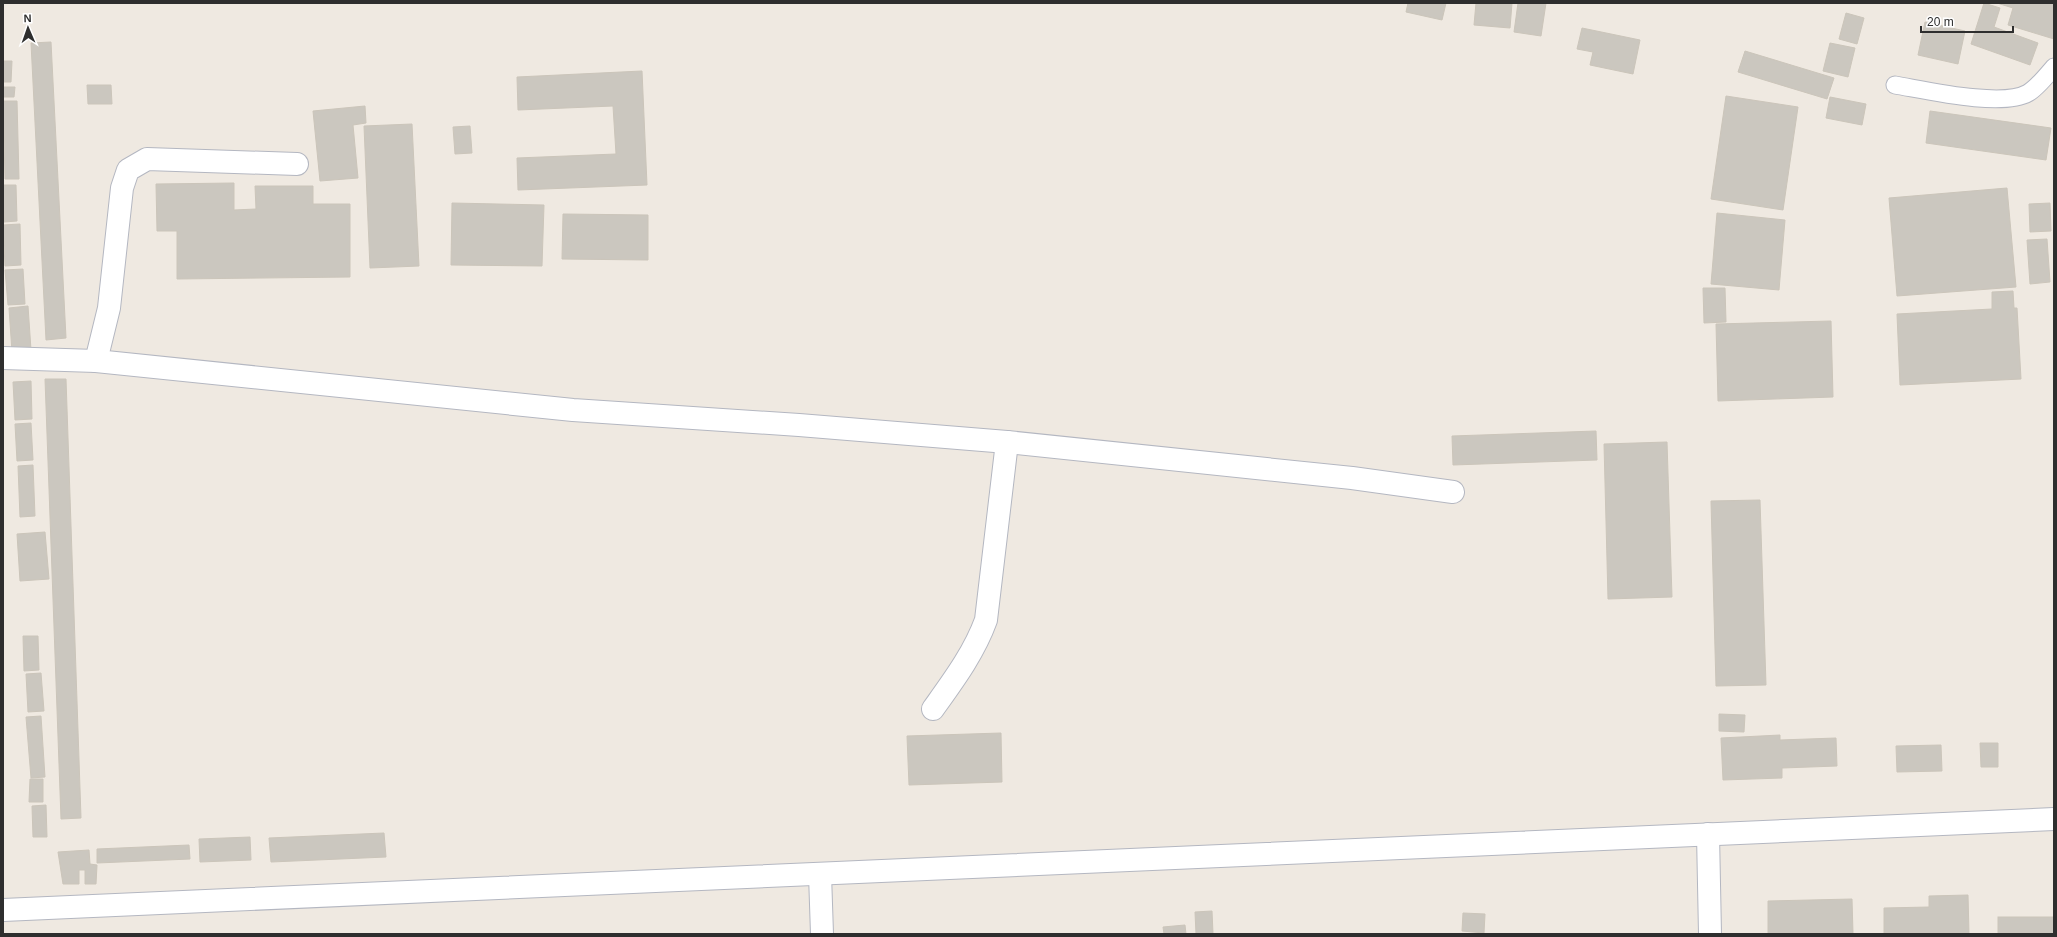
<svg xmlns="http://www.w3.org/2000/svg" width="2057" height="937" viewBox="0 0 2057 937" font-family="Helvetica,sans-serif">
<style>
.building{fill:#cbc7bf;stroke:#cbc5ba}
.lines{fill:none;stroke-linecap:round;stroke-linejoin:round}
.lane-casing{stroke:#b4b7c1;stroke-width:19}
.street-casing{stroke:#b4b7c1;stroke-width:24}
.lane{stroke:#fff;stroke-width:17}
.street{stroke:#fff;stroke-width:22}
</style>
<rect width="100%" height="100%" fill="#efe9e1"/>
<g class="building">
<path d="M1408,3H1446L1442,20L1406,12Z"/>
<path d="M1476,3H1512L1510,28L1474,25Z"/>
<path d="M1518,3H1546L1541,36L1514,32Z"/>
<path d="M1984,3L2000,8L1994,27L2038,43L2030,65L1971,44Z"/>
<path d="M1997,3H2054V39L2008,25L2013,8Z"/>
<path d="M1846,13L1864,18L1857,44L1839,39Z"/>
<path d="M1925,22L1965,31L1958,64L1918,55Z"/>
<path d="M1582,28L1640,40L1633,74L1590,65L1593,52L1577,49Z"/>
<path d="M51,42L66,338L46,340L31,43Z"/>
<path d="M1830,43L1855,48L1848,77L1823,71Z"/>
<path d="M1745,51L1834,78L1827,99L1738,72Z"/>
<path d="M3,61H12L11,82H3Z"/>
<path d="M642,71L647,185L518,190L517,158L616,154L613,106L518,110L517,77Z"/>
<path d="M87,85H111L112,104H88Z"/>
<path d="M3,87H15L14,97H3Z"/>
<path d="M1726,96L1798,107L1783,210L1711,199Z"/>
<path d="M1830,97L1866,104L1862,125L1826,118Z"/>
<path d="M3,101H17L19,179H5Z"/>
<path d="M365,106L366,123L353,125L358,178L320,181L313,111Z"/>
<path d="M1930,111L2051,128L2046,160L1926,143Z"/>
<path d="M412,124L419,266L370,268L364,126Z"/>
<path d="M470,126L472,153L455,154L453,127Z"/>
<path d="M234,183V210L256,209L255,186H313V204H350V277L177,279V231H157L156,184Z"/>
<path d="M3,185H16L17,221L4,222Z"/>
<path d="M2007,188L2016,287L1897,296L1889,198Z"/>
<path d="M452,203L544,205L542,266L451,265Z"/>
<path d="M2050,203L2051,231L2030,232L2029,204Z"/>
<path d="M1717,213L1785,220L1779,290L1711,284Z"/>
<path d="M563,214L648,215V260L562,259Z"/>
<path d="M20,224L21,265L5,266L3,225Z"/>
<path d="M2047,239L2050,282L2030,284L2027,240Z"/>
<path d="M23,269L25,304L8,305L5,270Z"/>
<path d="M1703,288H1725L1726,322L1704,323Z"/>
<path d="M2013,291L2014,308H2017L2021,379L1900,385L1897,314L1992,309V292Z"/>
<path d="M28,306L31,350L12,352L9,308Z"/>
<path d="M1831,321L1833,397L1718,401L1716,324Z"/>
<path d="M45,379H66L81,818L61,819Z"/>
<path d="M31,381L32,419L15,420L13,382Z"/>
<path d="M31,423L33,460L17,461L15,424Z"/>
<path d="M1596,431L1597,460L1453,465L1452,436Z"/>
<path d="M1667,442L1672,597L1608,599L1604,444Z"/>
<path d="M33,465L35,516L20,517L18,466Z"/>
<path d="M1760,500L1766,685L1716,686L1711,501Z"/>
<path d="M45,532L49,579L20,581L17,534Z"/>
<path d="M23,636H38L39,670L24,671Z"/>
<path d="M41,673L44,711L28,712L26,674Z"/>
<path d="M1719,714L1745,715L1744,732L1719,731Z"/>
<path d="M41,716L45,777L31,778L26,717Z"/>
<path d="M1001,733L1002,782L909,785L907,736Z"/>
<path d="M1780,735V740L1836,738L1837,766L1782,768V778L1723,780L1721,738Z"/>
<path d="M1980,743H1998V767H1981Z"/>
<path d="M1941,745L1942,771L1897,772L1896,746Z"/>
<path d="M30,779H43V802H29Z"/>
<path d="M46,805L47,837H33L32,806Z"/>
<path d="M384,833L386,857L271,862L269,838Z"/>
<path d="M250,837L251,860L200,862L199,839Z"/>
<path d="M189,845L190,859L97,863V849Z"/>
<path d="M89,850L90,864L97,865L96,884H85V870H79V884H63L58,852Z"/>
<path d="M1968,895L1969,934H1884V908L1929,907V896Z"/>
<path d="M1852,899L1853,934H1768V901Z"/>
<path d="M1212,911L1213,934H1196L1195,912Z"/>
<path d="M1463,913L1485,914L1484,933L1462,931Z"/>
<rect x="1998" y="917" width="56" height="17"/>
<path d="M1185,925L1186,934H1164L1163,927Z"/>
</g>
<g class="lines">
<defs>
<path id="lane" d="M1895,85C1925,90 2002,108 2028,93C2037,88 2047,75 2054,67"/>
<g id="street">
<path d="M3,358L96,361L573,410L799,425L1007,442L1352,478L1453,492"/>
<path d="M96,361L109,308L122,188L128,170L147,159L297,164"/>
<path d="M933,709C953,681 974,653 986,620L1007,442"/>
<path d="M1708,834L1710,934"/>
<path d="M820,874L822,934"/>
<path d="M3,910L2054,819"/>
</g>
</defs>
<use href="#lane" class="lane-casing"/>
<use href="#street" class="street-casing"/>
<use href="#lane" class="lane"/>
<use href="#street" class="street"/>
</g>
<rect width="2057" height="937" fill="none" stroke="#2e2e2e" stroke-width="8"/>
<g transform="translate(28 28) rotate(358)" stroke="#ffffff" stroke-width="3" paint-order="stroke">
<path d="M0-3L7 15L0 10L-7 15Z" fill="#2e2e2e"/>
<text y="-6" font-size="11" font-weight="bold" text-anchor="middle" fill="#2e2e2e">N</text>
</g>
<path d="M1921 26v6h92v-6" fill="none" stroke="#2e2e2e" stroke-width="2"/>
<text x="1927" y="26" font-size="12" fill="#2e2e2e" stroke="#ffffff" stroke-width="3" paint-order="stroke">20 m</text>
</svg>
